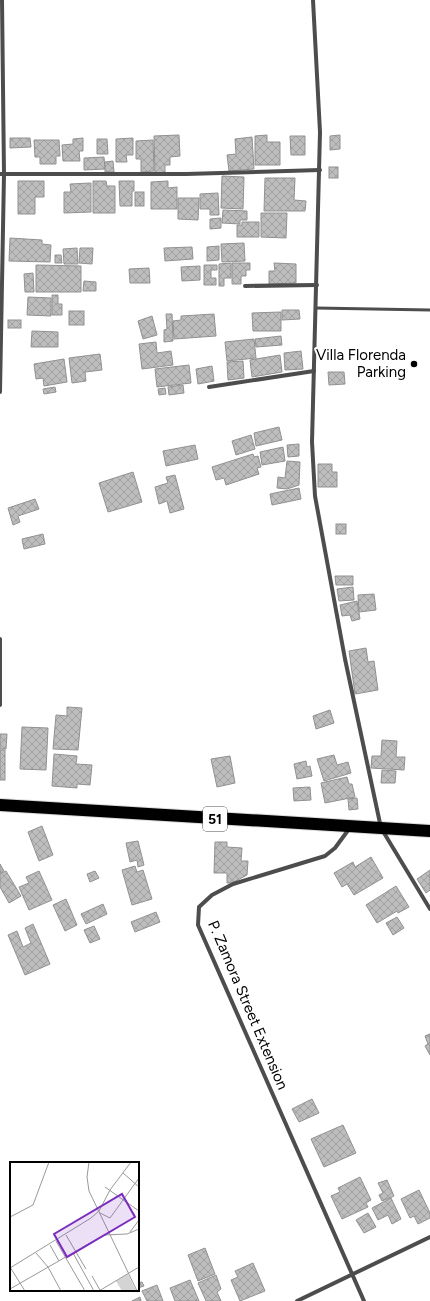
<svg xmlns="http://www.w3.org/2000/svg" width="430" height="1301" viewBox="0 0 430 1301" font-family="Figtree,sans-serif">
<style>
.building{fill:url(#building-cross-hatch);stroke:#919191}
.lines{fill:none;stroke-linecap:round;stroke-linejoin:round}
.highway-casing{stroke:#dbdbdb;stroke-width:14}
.lane{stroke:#4d4d4d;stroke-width:3}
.street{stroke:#4d4d4d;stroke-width:4}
.highway{stroke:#000;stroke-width:12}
.poi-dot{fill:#000;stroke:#fff;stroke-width:1.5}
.labels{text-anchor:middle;stroke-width:4;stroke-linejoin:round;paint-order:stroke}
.shield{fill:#fff;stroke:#4c4c4c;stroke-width:1}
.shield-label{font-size:14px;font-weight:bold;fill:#000}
.poi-label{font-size:15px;fill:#000;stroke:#fff;text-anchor:end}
.street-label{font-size:15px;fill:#000;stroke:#fff}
.inset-road{fill:none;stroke:#999;stroke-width:1}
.view{fill:#7b2cbf;fill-opacity:0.15;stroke:#7b2cbf;stroke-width:2}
.inset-edge{fill:none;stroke:#000;stroke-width:2}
</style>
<defs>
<pattern id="building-cross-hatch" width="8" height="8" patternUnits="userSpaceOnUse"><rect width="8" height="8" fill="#bdbdbd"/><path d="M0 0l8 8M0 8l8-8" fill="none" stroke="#a1a1a1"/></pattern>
</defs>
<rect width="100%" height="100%" fill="#fff"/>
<g class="building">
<path d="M179,135L180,156L170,157V165H165V172L155,173L154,136Z"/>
<path d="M267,135V142H280V165H255V136Z"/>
<path d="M340,135V149L330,150V136Z"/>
<path d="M290,136H305V155H291Z"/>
<path d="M252,137L254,169L229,171L227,155L236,154L235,139Z"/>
<path d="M10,138H30L31,147L10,148Z"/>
<path d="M83,138V151H79L80,161H63L62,145L73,144V139Z"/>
<path d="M133,138V155H126L127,162H116V139Z"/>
<path d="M97,139H107L108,154H97Z"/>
<path d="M34,140H59L60,156H56V164H40V157H35Z"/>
<path d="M153,140L154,171L141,172V159H136V141Z"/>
<path d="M104,157L105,169L84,170V158Z"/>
<path d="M113,161L114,172H105V162Z"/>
<rect x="329" y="167" width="9" height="11"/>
<path d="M222,176L244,177L243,209L221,208Z"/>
<path d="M265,178H295L294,200L306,201L305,211H264Z"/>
<path d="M18,181H44V197H35V214H18Z"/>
<path d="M93,181H106L107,186H115V213H93Z"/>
<path d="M119,181H134V191H132V206H120Z"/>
<path d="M168,181V188L177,187V209H151V182Z"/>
<path d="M91,183V212L64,213V192H71L70,184Z"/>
<rect x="135" y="192" width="9" height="14"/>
<path d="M218,193L219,215H210V209H200V194Z"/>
<path d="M178,198H199L198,220L178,219Z"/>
<path d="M223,210L247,211V220H240V224L222,223Z"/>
<path d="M261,213H287L286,238L261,237Z"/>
<path d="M221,218V228L210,229V219Z"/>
<path d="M242,222H259V237H237V225H242Z"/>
<path d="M10,238L42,240V244L51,245L50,262L9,261Z"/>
<path d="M244,243L245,261L222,262L221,244Z"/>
<path d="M219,246V260L207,261V247Z"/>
<path d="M192,247L193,259L165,261L164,248Z"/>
<path d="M77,248L78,264H64L63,249Z"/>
<path d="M80,248H93L92,264L79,263Z"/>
<path d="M55,255H61L62,263H55Z"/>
<path d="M231,263V278H224V286H219V264Z"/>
<path d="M232,263H250V270H246V276H241V284H232Z"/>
<path d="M274,263L296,264V283L269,284V271H275Z"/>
<path d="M36,265L81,266V292H36Z"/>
<path d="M204,265H217V270H211V278H216V285H204Z"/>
<path d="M200,266V280L182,281L181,267Z"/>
<path d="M149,268L150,283H130L129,269Z"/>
<path d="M33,273L34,292H25L24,274Z"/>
<path d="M84,281L96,282V291H83Z"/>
<path d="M52,295H58V304H62V315H52Z"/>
<path d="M28,297L51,298V316L27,315Z"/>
<path d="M282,310H299L300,319L282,320Z"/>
<rect x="69" y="311" width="15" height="14"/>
<path d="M281,312V331H253L252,313Z"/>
<path d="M166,314H172L173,341L164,342V330L167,329Z"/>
<path d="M214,314L216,336L174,339L173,321L181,320V316Z"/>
<path d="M152,316L157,335L143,339L138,321Z"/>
<rect x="8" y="320" width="13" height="8"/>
<path d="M32,331L58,332V347H31Z"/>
<path d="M281,336L282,345L256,347L255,339Z"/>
<path d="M254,339L256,358L227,361L225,342Z"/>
<path d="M156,342L157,353L171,351L173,365L142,369L139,344Z"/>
<path d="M301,351L303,369L285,370L284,353Z"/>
<path d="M100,354L102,370L85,372L86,381L72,383L69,358Z"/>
<path d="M280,355L282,372L252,377L250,360Z"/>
<path d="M64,359L67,382L44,386L43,378L36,379L34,364Z"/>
<path d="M243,361L244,378L228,380L227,362Z"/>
<path d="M189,365L191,383L157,387L155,369Z"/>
<path d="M212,366L214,381L198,384L196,369Z"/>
<path d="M328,372H344L345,384L329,385Z"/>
<path d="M183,385L184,393L169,395L168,387Z"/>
<path d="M55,387L56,392L44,394L43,389Z"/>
<path d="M165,388L166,394L159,395L158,389Z"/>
<path d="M279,427L282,440L256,446L254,433Z"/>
<path d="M251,435L255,449L236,455L232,441Z"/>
<path d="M299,444V456L288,457L287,445Z"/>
<path d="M195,445L198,459L166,466L163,451Z"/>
<path d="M283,447L285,461L262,465L260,452Z"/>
<path d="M253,454L254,457L258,456L261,467L257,468L259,474L226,485L224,478L216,480L212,467Z"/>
<path d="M287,461L300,462L299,485L287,489L277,488L278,477L285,478Z"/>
<path d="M318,464H332V472H337V487H318Z"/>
<path d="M133,472L142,502L108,512L99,483Z"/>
<path d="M175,475L184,509L170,513L167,501L159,504L155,487L168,483L166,477Z"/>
<path d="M299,488L301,499L272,505L270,494Z"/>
<path d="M35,499L39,509L18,516L20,522L13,525L8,508Z"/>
<rect x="336" y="524" width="10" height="10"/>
<path d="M43,534L45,544L24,549L22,539Z"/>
<path d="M335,576H353V585H336Z"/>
<path d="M353,587L354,600L339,601L337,589Z"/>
<path d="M374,594L376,610L359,612L358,595Z"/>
<path d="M357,601L360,619L352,621L350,615L342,616L340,605Z"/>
<path d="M366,648L368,662L374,661L378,690L355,694L349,651Z"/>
<path d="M67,707L82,708L78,750L53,749L56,715L67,716Z"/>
<path d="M330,710L334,723L316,729L313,716Z"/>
<path d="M22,727L48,728L46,770L20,769Z"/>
<path d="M0,734H7L6,749H0Z"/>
<path d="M382,740L397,741L396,757H405L404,770L371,768L372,756H381Z"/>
<rect x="0" y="750" width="5" height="30"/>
<path d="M54,754L77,756L76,764L92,765L90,785L77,784V788L52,786Z"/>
<path d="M334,755L337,765L348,762L351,773L324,781L317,759Z"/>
<path d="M230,756L235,783L217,787L211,759Z"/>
<path d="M306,761L307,767L310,766L312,776L297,779L294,764Z"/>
<path d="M382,770L396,771L395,783H381Z"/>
<path d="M347,777L349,784H352L355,797L325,803L321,783Z"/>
<path d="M310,787L311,800L294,801L293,788Z"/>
<path d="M357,798L358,809L349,810L348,799Z"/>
<path d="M42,826L53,855L39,861L28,832Z"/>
<path d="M138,841L144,865L138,867L137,860L130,862L126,843Z"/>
<path d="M215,842H227V847L242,848L241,861H248L247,875L232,883H227V873H214Z"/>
<path d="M371,857L383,878L354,895L347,884L342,887L334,873L353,862L355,867Z"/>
<path d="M0,864L4,871L0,873Z"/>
<path d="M135,866L137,872L143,870L152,899L132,905L122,870Z"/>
<path d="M430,870V890L426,893L417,879Z"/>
<path d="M6,871L21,896L9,903L0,887V874Z"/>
<path d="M39,871L52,900L29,910L19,887L29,883L26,877Z"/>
<path d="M95,871L99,878L90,882L87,874Z"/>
<path d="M396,886L409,907L398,913L397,911L377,923L366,905Z"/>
<path d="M66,899L77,925L65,931L53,905Z"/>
<path d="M103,904L107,914L86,924L81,914Z"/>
<path d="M156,912L160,922L135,932L131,922Z"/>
<path d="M397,917L404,928L393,935L386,923Z"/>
<path d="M33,924L50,964L25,975L8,935L17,931L23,947L31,943L25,928Z"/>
<path d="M94,926L100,939L90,943L84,930Z"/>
<path d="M430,1034V1055L425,1046L428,1044L425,1036Z"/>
<path d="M312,1099L319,1113L299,1122L292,1109Z"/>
<path d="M343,1125L356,1153L324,1167L311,1139Z"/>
<path d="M360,1177L371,1200L366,1203L368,1207L342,1219L331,1196L340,1192L338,1188Z"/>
<path d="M387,1180L394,1196L382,1201L379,1195L383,1193L378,1183Z"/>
<path d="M419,1190L430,1213V1218L418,1224L414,1216L410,1218L401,1199Z"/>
<path d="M391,1198L401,1219L392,1224L388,1215L378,1220L372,1208Z"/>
<path d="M368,1213L376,1227L364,1233L356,1220Z"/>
<path d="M205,1248L215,1274L198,1281L188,1255Z"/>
<path d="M253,1263L265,1291L240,1301L231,1280L238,1277L235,1271Z"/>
<path d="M216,1275L221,1289L217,1292L221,1301H206L198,1283Z"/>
<path d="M190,1280L199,1301H175L170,1288Z"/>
<path d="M142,1282L144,1286L138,1288V1283Z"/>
<path d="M157,1285L163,1301H147L142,1291Z"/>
<path d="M140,1297L141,1301H132Z"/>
</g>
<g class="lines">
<defs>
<path id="highway" d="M0,805L430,831"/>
</defs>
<use href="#highway" class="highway-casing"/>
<path class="lane" d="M316,308L430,310"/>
<g class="street">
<path d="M313,0L320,132L312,442L315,496L345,659L381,828L430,909"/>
<path d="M0,174H186L320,170"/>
<path d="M245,286L317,285"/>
<path d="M209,387L314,371"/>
<path d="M0,392L4,174L2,0"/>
<path d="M0,639V705"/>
<path d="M349,829L335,848L325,856L233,884L212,895L199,907L198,925L364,1301"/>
<path d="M297,1301L430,1237"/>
</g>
<use href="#highway" class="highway"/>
</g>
<circle class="poi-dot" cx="414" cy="364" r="4"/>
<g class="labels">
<rect class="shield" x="203" y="807" width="24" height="24" rx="3"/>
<g class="shield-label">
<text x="215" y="824">51</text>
</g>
<g class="poi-label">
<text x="406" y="360">Villa Florenda<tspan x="406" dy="17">Parking</tspan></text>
</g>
<g class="street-label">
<text transform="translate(248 1005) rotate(67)" y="5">P. Zamora Street Extension</text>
</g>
</g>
<g transform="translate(10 1162)">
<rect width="129" height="129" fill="#fff"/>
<path d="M118,112L126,129H112L106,119Z" fill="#d4d4d4"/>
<path class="inset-road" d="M79,0L77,15L79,29L127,129M113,11L129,25M95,25L129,49M90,51L100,56L129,16M0,55L23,43L39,0M120,70L129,58M56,73L76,107M46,79L75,129M40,83L49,99M26,91L38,105L51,129M63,91L84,129M0,105L15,129M0,106L81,56L89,49L100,28L121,0M82,114L90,128M0,127L94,73L117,72L129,67M89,129L129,105"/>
<path class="view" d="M112,32L125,55L57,95L44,72Z"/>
<rect width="129" height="129" class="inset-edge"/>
</g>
</svg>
